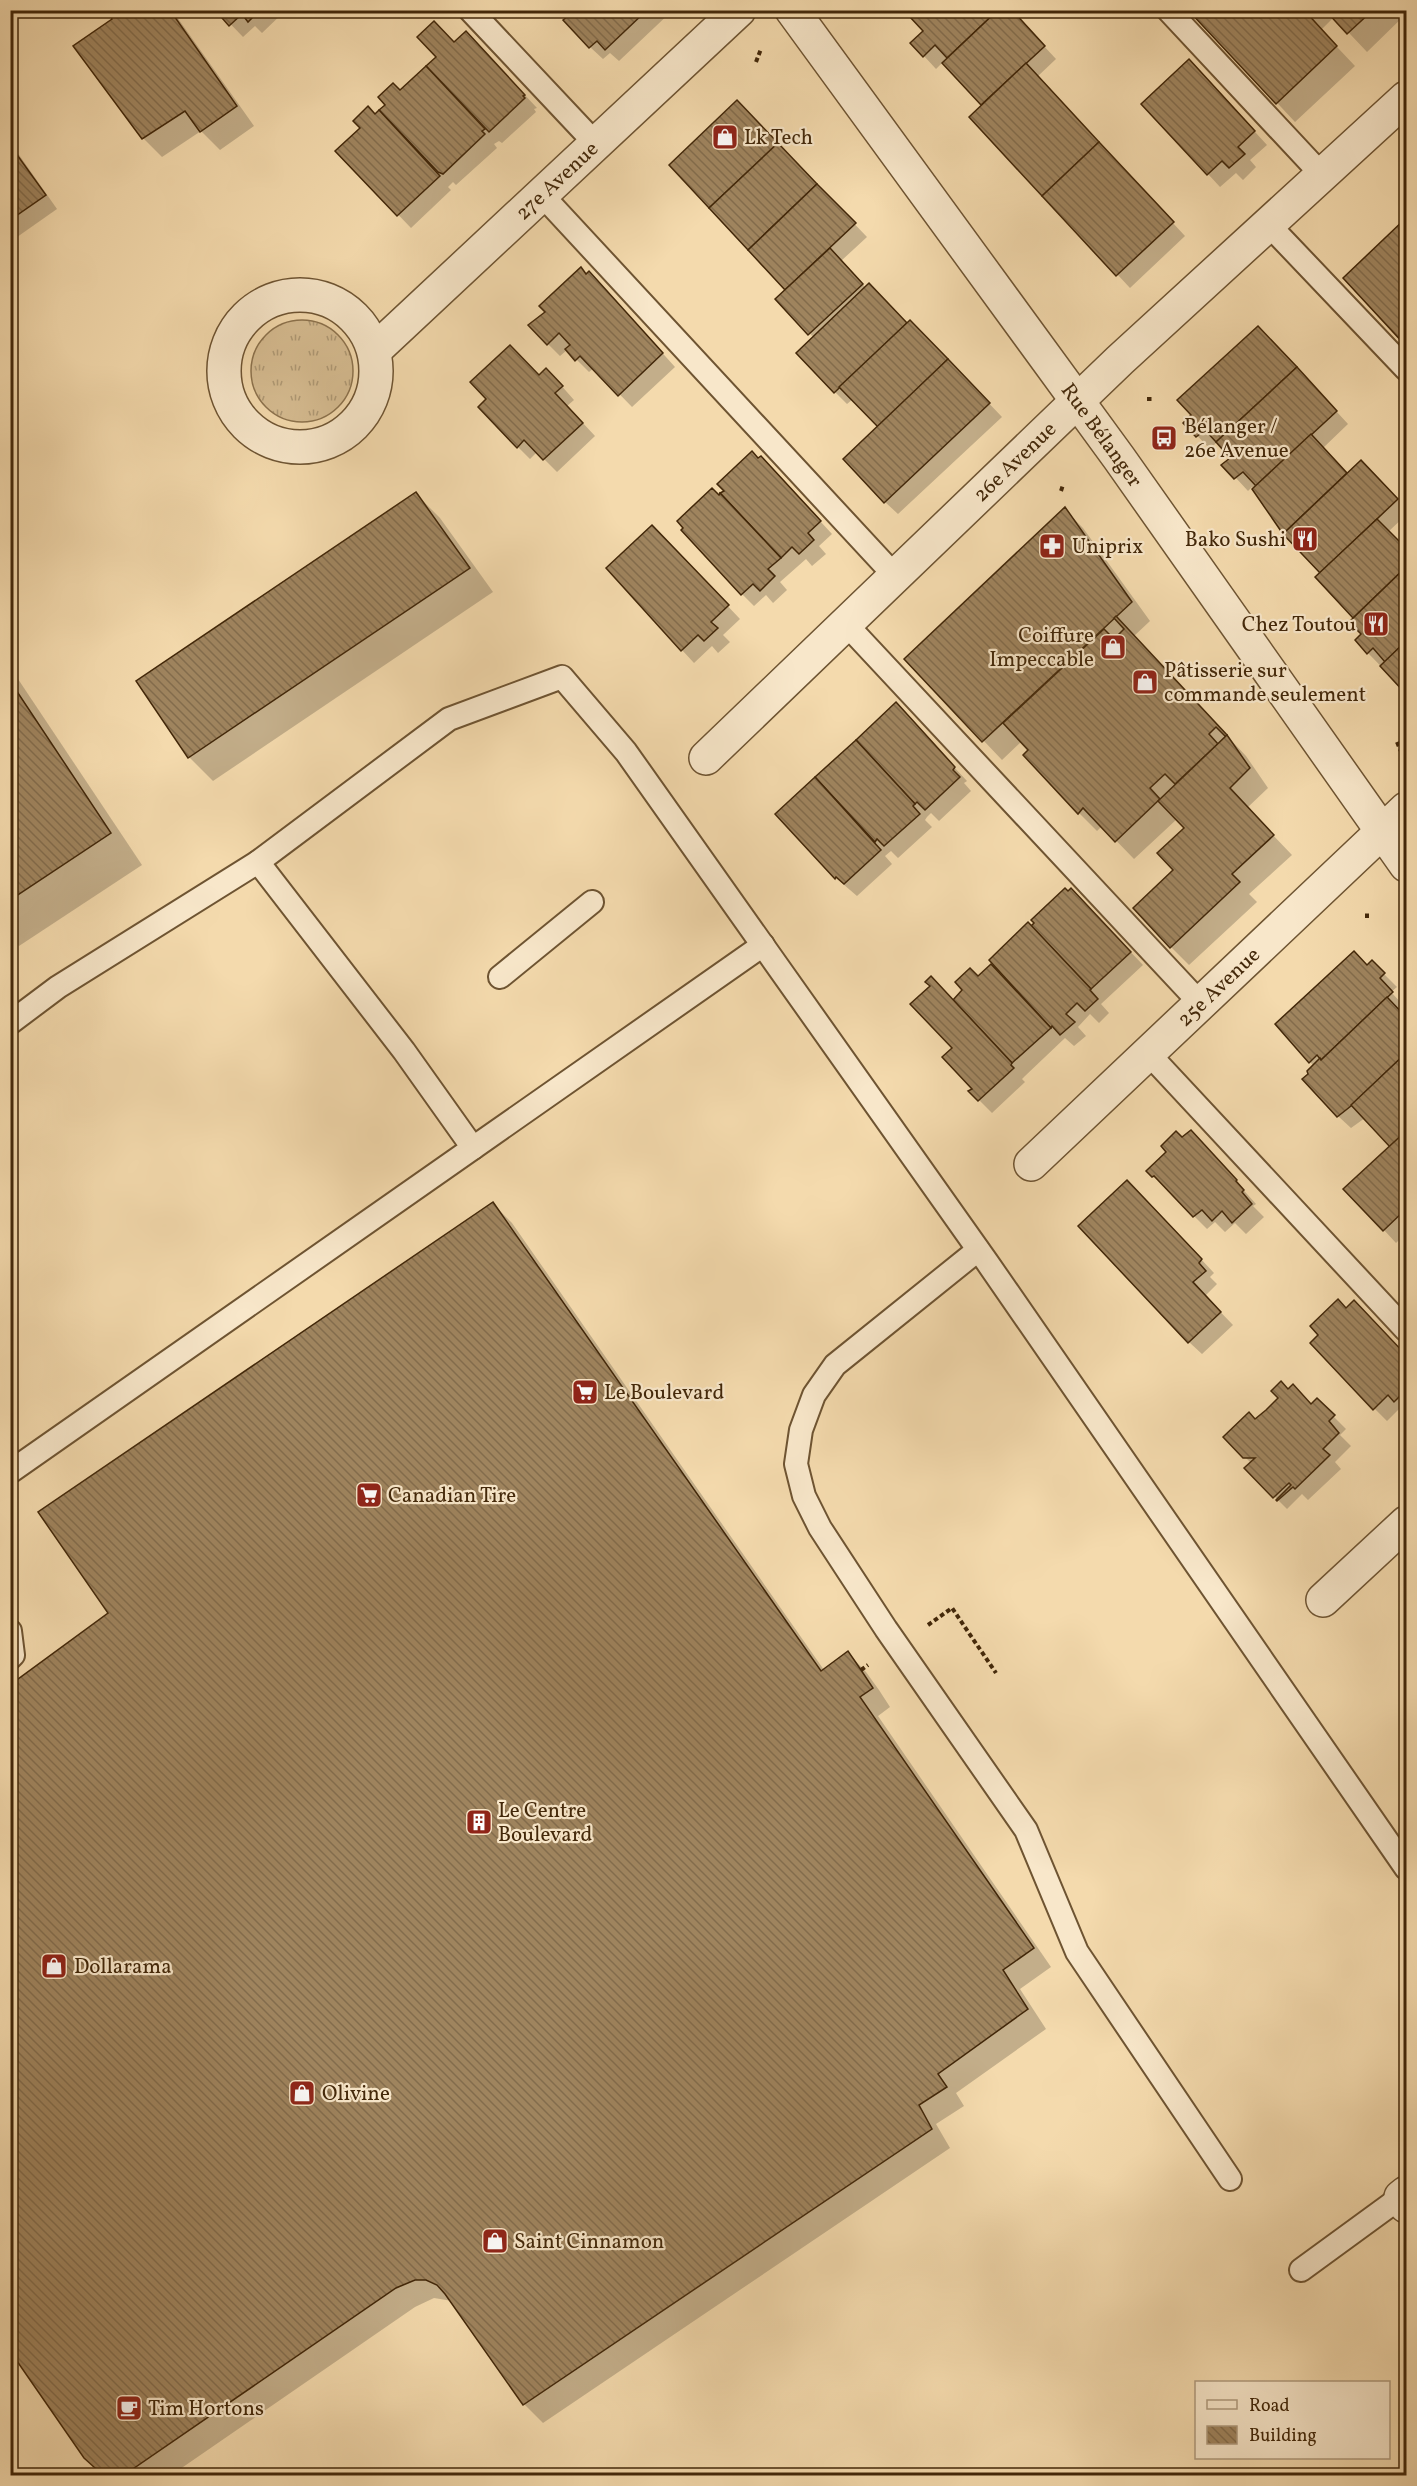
<svg xmlns="http://www.w3.org/2000/svg" width="1417" height="2486" viewBox="0 0 1417 2486" font-family="Vollkorn,serif">
<style>
.grass{fill:url(#grass-tufts);stroke:#8c724d;stroke-width:1.5}
.shadow{fill:#0003}
.building{fill:url(#building-back-hatch);stroke:#422709;stroke-width:1.5}
.lines{fill:none;stroke-linecap:round;stroke-linejoin:round}
.service-casing{stroke:#6e5432;stroke-width:26}
.minor-casing{stroke:#6e5432;stroke-width:36}
.tertiary-casing{stroke:#6e5432;stroke-width:36}
.path{stroke:#422709;stroke-width:4;stroke-dasharray:4.5 3;stroke-linecap:butt}
.service{stroke:#f8e7ca;stroke-width:22}
.minor{stroke:#f8e7ca;stroke-width:33}
.tertiary{stroke:#f8e7ca;stroke-width:33}
.labels{text-anchor:middle;stroke-width:4.5;stroke-linejoin:round;paint-order:stroke}
.poi-label{font-size:21px;fill:#422709;stroke:#f8e7ca;text-anchor:start}
.street-label{font-size:21px;fill:#422709;stroke:#f8e7ca}
</style>
<defs>
<pattern id="grass-tufts" width="24" height="20" patternUnits="userSpaceOnUse" patternTransform="scale(1.5)"><rect width="24" height="20" fill="#d6bc91"/><path d="M3 7l-1-3M5 7V3M7 7l1-3M15 17l-1-3M17 17v-4M19 17l1-3" fill="none" stroke="#af9975"/></pattern>
<pattern id="building-back-hatch" width="6" height="6" patternUnits="userSpaceOnUse" patternTransform="scale(1.5)"><rect width="6" height="6" fill="#9f845e"/><path d="M-1 5l2 2M0 0l6 6M5-1l2 2" fill="none" stroke="#836c4c"/></pattern>
</defs>
<rect width="100%" height="100%" fill="#f4daad"/>
<filter id="stains"><feTurbulence type="fractalNoise" baseFrequency=".00333" numOctaves="4"/><feColorMatrix values="0 0 0 0 .2 0 0 0 0 .09 0 0 0 0 .02 0 0 0 .5 -.17"/></filter>
<radialGradient id="worn" r=".72"><stop offset=".6" stop-color="#630" stop-opacity="0"/><stop offset="1" stop-color="#630" stop-opacity=".3"/></radialGradient>
<circle class="grass" cx="302" cy="371" r="51"/>
<g class="shadow">
<path d="M115,10H172L254,126L220,150L201,131L162,157L143,138L76,46L114,19Z"/>
<path d="M217,10H286L262,33L255,26L243,37Z"/>
<path d="M556,10H673L619,61L610,53L603,59L590,47L570,11L563,18Z"/>
<path d="M920,10H1025L1017,17L1056,59L1037,77L1185,236L1130,288L971,117L983,105L943,62L936,69L924,56L925,31Z"/>
<path d="M1190,10H1406V14L1367,52L1334,17L1321,30L1355,66L1295,122Z"/>
<path d="M454,44L478,45L537,108L534,109L536,112L502,143L499,141L494,144L497,148L456,185L453,182L448,187L451,190L411,228L337,151Z"/>
<path d="M1201,73L1267,145L1250,160L1256,167L1243,180L1236,173L1220,187L1208,174Z"/>
<path d="M750,115L867,237L841,261L866,288L907,325L923,334L1002,417L898,514L885,502L880,427L853,399L847,404L835,392L814,338L777,299L787,290Z"/>
<path d="M10,142L57,209L10,242Z"/>
<path d="M1406,220V343L1345,278Z"/>
<path d="M587,275L602,286L675,367L632,407L594,368L589,372L567,350L560,356L548,344Z"/>
<path d="M1271,340L1348,424L1323,448L1348,475L1374,474L1406,509V515L1388,532L1406,551V692L1368,653L1355,618L1317,577L1322,573L1285,533L1252,487L1248,491L1224,465L1232,458L1217,442L1210,449L1185,423Z"/>
<path d="M539,377L559,383L574,400L567,406L595,436L557,472L537,452L530,459L518,447Z"/>
<path d="M774,471L832,534L819,546L826,554L812,566L806,559L780,582L787,590L773,603L766,595L754,606L742,594L719,497Z"/>
<path d="M416,494L440,518L493,592L213,781L189,757Z"/>
<path d="M1065,510L1083,528L1150,621L1133,637L1246,756L1268,788L1247,808L1292,855L1249,894L1257,902L1189,965L1171,947L1175,870L1186,828L1177,819L1134,859L1102,826L1097,831L1079,813L1022,741L1002,760L906,659Z"/>
<path d="M665,540L740,619L723,635L730,642L718,653L712,646L694,663L682,650Z"/>
<path d="M10,667L142,865L19,946L10,938Z"/>
<path d="M896,705L967,781L964,783L971,791L939,821L931,813L927,817L925,820L932,827L898,858L891,851L885,856L892,864L857,896L836,878L777,814Z"/>
<path d="M1084,903L1143,965L1101,1004L1109,1013L1099,1023L1090,1014L1078,1027L1086,1036L1074,1046L1065,1038L1025,1076L1022,1079L1025,1082L992,1113L971,1092L974,1089L954,1048V1002L1031,928Z"/>
<path d="M1372,962L1397,987L1391,992L1404,1006L1399,1010L1406,1019V1233L1396,1243L1384,1230L1392,1147L1365,1118L1351,1128L1338,1116L1314,1066L1310,1062L1367,966Z"/>
<path d="M1182,1139L1203,1145L1256,1204L1253,1206L1264,1217L1246,1234L1235,1223L1225,1232L1215,1222L1207,1229L1149,1171Z"/>
<path d="M1140,1194L1214,1273L1210,1277L1217,1284L1205,1296L1233,1325L1202,1354L1189,1342Z"/>
<path d="M493,1204L512,1223L824,1670L848,1653L866,1672L879,1690L890,1707L878,1716L1051,1967L1020,1989L1046,2029L956,2093L964,2106L936,2124L950,2148L543,2423L524,2404L452,2301L434,2298L415,2307L170,2476H104L86,2457L110,1614Z"/>
<path d="M1346,1309L1367,1315L1406,1357V1412L1401,1407L1387,1421L1374,1408Z"/>
<path d="M1289,1390L1311,1406L1317,1400L1346,1429L1340,1435L1351,1446L1335,1462L1341,1469L1308,1500L1302,1494L1287,1509L1246,1468L1251,1463L1225,1437L1256,1421Z"/>
</g>
<g class="building">
<path d="M112,10H170L237,106L200,132L185,111L142,139L73,46L112,19L109,12Z"/>
<path d="M215,10H260L248,22L242,14L229,26Z"/>
<path d="M567,10H647L605,50L597,41L589,48L563,20L571,14Z"/>
<path d="M918,10H998L947,58L935,45L923,57L910,43L923,31L910,17Z"/>
<path d="M998,10H1012L1045,46L981,105L942,63Z"/>
<path d="M1188,10H1304L1337,46L1276,104Z"/>
<path d="M1325,10H1373L1347,34Z"/>
<path d="M434,21L454,42L466,31L525,95L523,96L525,98L489,132L426,66L436,57L417,37Z"/>
<path d="M1189,59L1255,131L1238,147L1245,154L1229,168L1222,161L1207,175L1141,104Z"/>
<path d="M1026,63L1099,142L1042,196L969,117Z"/>
<path d="M426,66L485,129L482,131L485,134L443,174L438,172L379,110L385,105L378,97L393,83L400,90Z"/>
<path d="M737,100L778,143L709,208L669,165Z"/>
<path d="M368,106L375,114L379,110L440,176L397,216L335,151L360,128L353,121Z"/>
<path d="M1099,142L1174,222L1116,276L1042,196Z"/>
<path d="M778,143L817,184L748,250L709,208Z"/>
<path d="M10,145L46,195L10,220Z"/>
<path d="M817,184L856,223L785,290L748,250Z"/>
<path d="M1406,218V346L1343,278Z"/>
<path d="M830,248L863,284L808,335L775,299Z"/>
<path d="M581,267L586,274L589,271L663,353L618,396L580,356L575,361L565,349L570,345L559,333L547,345L528,325L545,312L539,306Z"/>
<path d="M869,283L907,323L834,393L796,353Z"/>
<path d="M910,320L948,359L878,427L839,387Z"/>
<path d="M1258,326L1297,367L1216,442L1205,430L1196,437L1183,423L1191,415L1177,400Z"/>
<path d="M510,345L539,375L546,368L563,386L555,393L583,423L543,460L524,440L517,448L478,407L486,399L470,382Z"/>
<path d="M948,359L990,403L884,503L843,459Z"/>
<path d="M1297,367L1337,411L1256,486L1243,472L1234,479L1221,465L1230,458L1216,442Z"/>
<path d="M1311,434L1347,473L1283,534L1252,489Z"/>
<path d="M752,451L758,458L761,456L821,521L808,533L814,540L799,554L792,547L781,558L720,493L724,491L717,484Z"/>
<path d="M1361,460L1398,499L1320,573L1283,534Z"/>
<path d="M712,488L719,495L720,493L781,558L768,569L775,576L760,591L753,584L741,595L681,530L683,528L677,521Z"/>
<path d="M416,492L470,568L188,758L136,681Z"/>
<path d="M1065,507L1132,602L982,742L904,659Z"/>
<path d="M1377,519L1406,548V567L1353,618L1315,577Z"/>
<path d="M652,525L729,605L711,622L718,628L704,641L698,635L681,651L606,568Z"/>
<path d="M1404,569L1406,572V641L1385,662L1373,648L1367,654L1355,640L1361,634L1349,622Z"/>
<path d="M1116,616L1227,735L1226,737L1216,727L1209,734L1218,744L1175,784L1165,774L1150,788L1160,799L1115,842L1083,808L1078,814L1023,755L1028,750L1003,723L1104,629L1114,639L1124,629L1114,618Z"/>
<path d="M1406,641V694L1380,666Z"/>
<path d="M10,681L111,833L10,900Z"/>
<path d="M896,702L955,767L953,770L960,777L925,810L917,802L915,804L856,740Z"/>
<path d="M1227,735L1250,768L1230,788L1274,835L1232,874L1240,882L1170,948L1133,908L1173,870L1157,853L1184,828L1158,801Z"/>
<path d="M856,740L915,804L913,806L920,814L884,846L877,839L875,842L815,777Z"/>
<path d="M815,777L881,850L844,884L836,877L835,879L775,814Z"/>
<path d="M1065,888L1068,891L1071,888L1131,952L1091,989L1031,926L1034,923L1031,920Z"/>
<path d="M1028,922L1091,989L1090,990L1098,999L1085,1011L1077,1003L1066,1014L1075,1022L1060,1035L1052,1026L1051,1028L989,960Z"/>
<path d="M1354,951L1367,965L1372,960L1385,973L1380,978L1393,992L1321,1060L1317,1055L1309,1063L1275,1024Z"/>
<path d="M991,964L1051,1028L1012,1063L953,1000L962,990L955,982L970,968L978,976Z"/>
<path d="M931,976L1012,1063L1011,1065L1014,1068L978,1101L968,1091L972,1089L942,1057L952,1048L910,1004L930,986L925,982Z"/>
<path d="M1387,997L1406,1017V1053L1351,1106L1337,1117L1302,1079L1308,1074L1307,1071L1320,1058L1321,1060Z"/>
<path d="M1406,1053V1131L1390,1147L1351,1105Z"/>
<path d="M1191,1130L1237,1180L1236,1181L1244,1190L1242,1192L1252,1204L1232,1223L1222,1211L1212,1221L1202,1210L1193,1217L1154,1176L1152,1177L1146,1171L1166,1152L1161,1146L1176,1131L1182,1137Z"/>
<path d="M1406,1131V1209L1383,1231L1343,1189Z"/>
<path d="M1127,1180L1202,1259L1199,1263L1206,1271L1193,1282L1221,1312L1188,1343L1078,1226Z"/>
<path d="M493,1202L821,1671L848,1651L861,1670L873,1688L860,1697L1034,1948L1003,1970L1028,2009L938,2074L947,2087L919,2105L932,2129L523,2405L445,2294L437,2285L426,2280H415L396,2288L124,2475L105,2474L95,2468L84,2458L10,2351V1685L108,1613L38,1512Z"/>
<path d="M1338,1299L1346,1308L1354,1300L1406,1355V1378L1402,1383L1406,1390L1394,1402L1388,1395L1373,1410L1310,1343L1318,1335L1310,1326Z"/>
<path d="M1281,1381L1288,1389L1293,1384L1311,1404L1317,1398L1335,1415L1329,1421L1339,1433L1323,1449L1330,1455L1295,1489L1293,1487L1277,1501L1276,1500L1291,1485L1289,1483L1273,1498L1244,1468L1255,1458H1243L1223,1437L1249,1412L1255,1419L1266,1410L1278,1398L1271,1391Z"/>
</g>
<g class="lines">
<defs>
<g id="service">
<path d="M470,10L596,144"/>
<path d="M1168,10L1323,176"/>
<path d="M542,195L896,577"/>
<path d="M1269,225L1406,369"/>
<path d="M846,624L1201,1004"/>
<path d="M258,862L449,719L562,677L626,752L987,1262L1406,1868"/>
<path d="M500,977L592,902"/>
<path d="M10,1023L58,987L258,862L404,1051L473,1148L10,1472"/>
<path d="M1148,1053L1406,1330"/>
<path d="M473,1148L763,945"/>
<path d="M978,1250L835,1365L814,1395L801,1430L796,1464L804,1496L820,1528L886,1629L1026,1830L1077,1952L1230,2179"/>
<path d="M10,1631L13,1655L10,1658"/>
<path d="M1301,2270L1401,2197"/>
</g>
<g id="minor">
<circle cx="300" cy="371" r="76"/>
<path id="s1" d="M374,351L739,10"/>
<path id="s2" d="M706,758L1120,360L1406,98"/>
<path id="s3" d="M1031,1164L1406,809"/>
<path d="M1323,1600L1406,1523"/>
<path d="M1406,2193L1401,2197L1406,2206"/>
</g>
<g id="tertiary">
<path id="s4" d="M792,10L1119,458L1406,865"/>
</g>
</defs>
<use href="#service" class="service-casing"/>
<use href="#minor" class="minor-casing"/>
<use href="#tertiary" class="tertiary-casing"/>
<g class="path">
<path d="M756,62L761,49"/>
<path d="M1147,399H1153"/>
<path d="M1061,491L1063,485"/>
<path d="M1397,742L1402,754"/>
<path d="M1367,918V913"/>
<path d="M928,1625L952,1608L996,1673"/>
<path d="M861,1670L868,1665"/>
</g>
<use href="#service" class="service"/>
<use href="#minor" class="minor"/>
<use href="#tertiary" class="tertiary"/>
</g>
<defs>
<symbol id="shop-square" viewBox="-11 -11 22 22"><rect x="-9" y="-9" width="18" height="18" rx="4" fill="#8f2418" stroke="#f8e7ca"/><path d="M-5-2.5h2.3a2.7 3.5 0 0 1 5.4 0H5L5.5 6h-11ZM-1.5-2.5h3a1.5 2.3 0 0 0-3 0Z" fill="#fff"/></symbol>
<symbol id="bus-square" viewBox="-11 -11 22 22"><rect x="-9" y="-9" width="18" height="18" rx="4" fill="#8f2418" stroke="#f8e7ca"/><path d="M-5-6H5V4H4V6H2V4H-2V6H-4V4H-5ZM-3.5-4V0h7V-4ZM-3.5 1.2v1.5H-2V1.2ZM2 1.2v1.5H3.5V1.2Z" fill="#fff"/></symbol>
<symbol id="restaurant-square" viewBox="-11 -11 22 22"><rect x="-9" y="-9" width="18" height="18" rx="4" fill="#8f2418" stroke="#f8e7ca"/><path d="M-5-6h1v4h1v-4h1v4h1v-4h1v5L-1.5 .5V6h-2V.5L-5-1ZM5-6V6H3V1.5H1.5Q1.5-4 5-6Z" fill="#fff"/></symbol>
<symbol id="pharmacy-square" viewBox="-11 -11 22 22"><rect x="-9" y="-9" width="18" height="18" rx="4" fill="#8f2418" stroke="#f8e7ca"/><path d="M-2-6h4v4h4v4h-4v4h-4v-4h-4v-4h4Z" fill="#fff"/></symbol>
<symbol id="supermarket-square" viewBox="-11 -11 22 22"><rect x="-9" y="-9" width="18" height="18" rx="4" fill="#8f2418" stroke="#f8e7ca"/><path d="M-6-5.5h2.5l.6 2H6L4.5 2H-2.5L-4.4-4H-6ZM-1.5 3.2a1.3 1.3 0 1 0 .1 0ZM3 3.2a1.3 1.3 0 1 0 .1 0Z" fill="#fff"/></symbol>
<symbol id="building-square" viewBox="-11 -11 22 22"><rect x="-9" y="-9" width="18" height="18" rx="4" fill="#8f2418" stroke="#f8e7ca"/><path d="M-4-6H4V6H1V3H-1V6H-4ZM-2.5-4.3h1.7v1.8h-1.7ZM.8-4.3h1.7v1.8H.8ZM-2.5-1h1.7V.8h-1.7ZM.8-1h1.7V.8H.8Z" fill="#fff"/></symbol>
<symbol id="cafe-square" viewBox="-11 -11 22 22"><rect x="-9" y="-9" width="18" height="18" rx="4" fill="#8f2418" stroke="#f8e7ca"/><path d="M-5.5-4.5H6V0H3Q3 3.5 0 3.5H-2.5Q-5.5 3.5-5.5 0ZM3-3.2v2h1.7v-2ZM-6 4.5H4V6H-6Z" fill="#fff"/></symbol>
</defs>
<g fill-rule="evenodd">
<use href="#shop-square" x="710" y="122" width="30" height="30"/>
<use href="#bus-square" x="1149" y="423" width="30" height="30"/>
<use href="#restaurant-square" x="1290" y="524" width="30" height="30"/>
<use href="#pharmacy-square" x="1037" y="531" width="30" height="30"/>
<use href="#restaurant-square" x="1361" y="609" width="30" height="30"/>
<use href="#shop-square" x="1098" y="632" width="30" height="30"/>
<use href="#shop-square" x="1130" y="667" width="30" height="30"/>
<use href="#supermarket-square" x="570" y="1377" width="30" height="30"/>
<use href="#supermarket-square" x="354" y="1480" width="30" height="30"/>
<use href="#building-square" x="464" y="1807" width="30" height="30"/>
<use href="#shop-square" x="39" y="1951" width="30" height="30"/>
<use href="#shop-square" x="287" y="2078" width="30" height="30"/>
<use href="#shop-square" x="480" y="2226" width="30" height="30"/>
<use href="#cafe-square" x="114" y="2393" width="30" height="30"/>
</g>
<g class="labels">
<g class="poi-label">
<text x="744" y="144">Lk Tech</text>
<text x="1184" y="433">Bélanger /<tspan x="1184" dy="24">26e Avenue</tspan></text>
<text x="1286" y="546" text-anchor="end">Bako Sushi</text>
<text x="1072" y="553">Uniprix</text>
<text x="1356" y="631" text-anchor="end">Chez Toutou</text>
<text x="1094" y="642" text-anchor="end">Coiffure<tspan x="1094" dy="24">Impeccable</tspan></text>
<text x="1164" y="677">Pâtisserie sur<tspan x="1164" dy="24">commande seulement</tspan></text>
<text x="604" y="1399">Le Boulevard</text>
<text x="388" y="1502">Canadian Tire</text>
<text x="498" y="1817">Le Centre<tspan x="498" dy="24">Boulevard</tspan></text>
<text x="74" y="1973">Dollarama</text>
<text x="322" y="2100">Olivine</text>
<text x="514" y="2248">Saint Cinnamon</text>
<text x="148" y="2415">Tim Hortons</text>
</g>
<g class="street-label">
<text dy="7" stroke="none"><textPath href="#s1" startOffset="250">27e Avenue</textPath></text>
<text dy="7" stroke="none"><textPath href="#s4" startOffset="526">Rue Bélanger</textPath></text>
<text dy="7" stroke="none"><textPath href="#s2" startOffset="428">26e Avenue</textPath></text>
<text dy="7" stroke="none"><textPath href="#s3" startOffset="258">25e Avenue</textPath></text>
</g>
</g>
<rect width="1417" height="2486" fill="none" stroke="#f4daad" stroke-width="36"/>
<rect x="12" y="12" width="1393" height="2462" fill="none" stroke="#422709" stroke-width="3"/>
<rect x="18" y="18" width="1381" height="2450" fill="none" stroke="#422709" stroke-width="1.5"/>
<rect x="1195" y="2381" width="195" height="78" fill="#f8e7ca" stroke="#af9a7d" stroke-width="1.5"/>
<rect x="1207" y="2400" width="30" height="9" fill="#f8e7ca" stroke="#af9a7d" stroke-width="1.5"/>
<text x="1249" y="2411" font-size="18" fill="#422709">Road</text>
<rect x="1207" y="2426" width="30" height="18" fill="url(#building-back-hatch)" stroke="#af9a7d" stroke-width="1.5"/>
<text x="1249" y="2441" font-size="18" fill="#422709">Building</text>
<rect width="100%" height="100%" filter="url(#stains)"/>
<rect width="100%" height="100%" fill="url(#worn)"/>
</svg>
